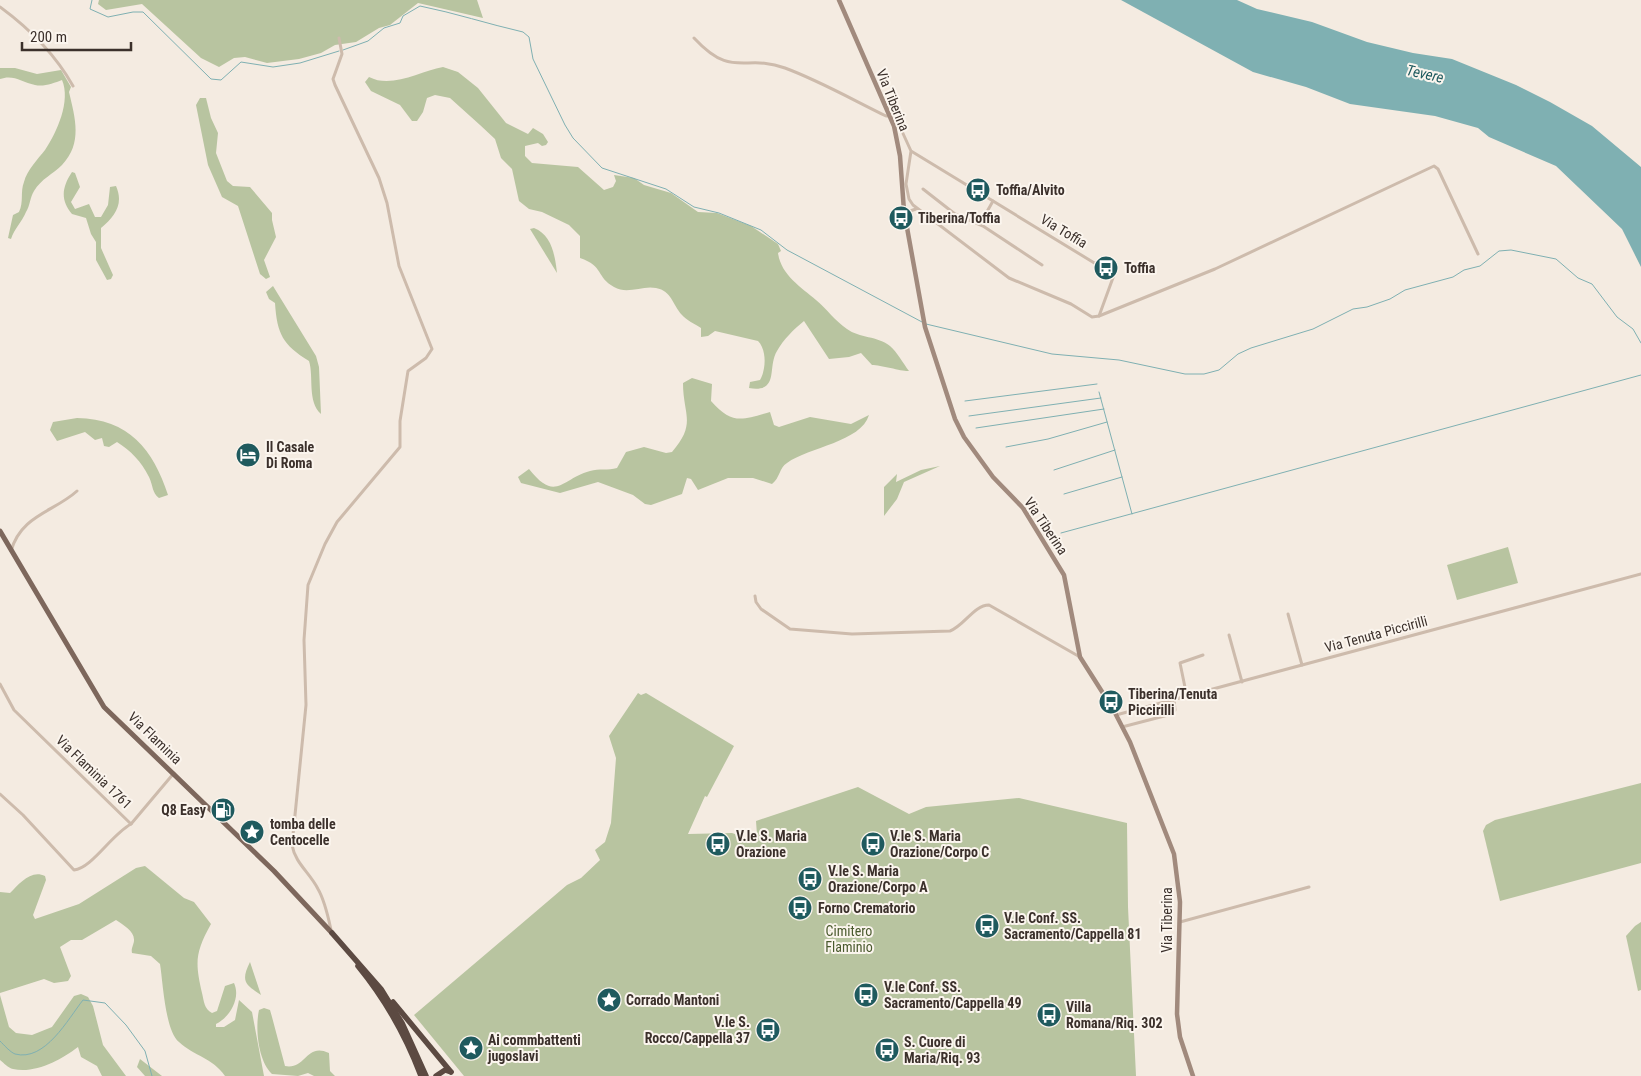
<svg xmlns="http://www.w3.org/2000/svg" width="1641" height="1076" viewBox="0 0 1641 1076" font-family="'Roboto Condensed',sans-serif">
<style>
.green{fill:#b8c4a0}
.water{fill:#7fb0b2}
.lines{fill:none;stroke-linecap:round;stroke-linejoin:round}
.stream{stroke:#7fb0b2;stroke-width:1}
.street{stroke:#cdbbac;stroke-width:3}
.secondary{stroke:#a18a7d;stroke-width:4.5}
.primary{stroke:#7d675c;stroke-width:5}
.highway{stroke:#5c4a42;stroke-width:5.5}
.labels{text-anchor:middle;stroke-width:4;stroke-linejoin:round;paint-order:stroke}
.street-label{font-size:14px;fill:#3b302b;stroke:#fbf5ee}
.poi-label{font-size:14px;font-weight:bold;fill:#3b302b;stroke:#fbf5ee;text-anchor:start}
.park-label{font-size:14px;fill:#4a5a2e;stroke:#fbf5ee}
.water-label{font-size:15px;font-style:italic;fill:#1f5a5e;stroke:#fbf5ee}
</style>
<rect width="100%" height="100%" fill="#f4ebe1"/>
<g class="green">
<path d="M99,0H477L483,18L418,3L390,25L379,28L356,42L335,45L321,53L299,59L267,63L245,57L234,58L219,67L201,58L142,4L106,10L98,4Z"/>
<path d="M443,67L458,72L478,88L506,123L528,134L533,128L543,134L548,142L546,145L542,146L538,143L525,146V156L532,163L578,167L604,190L613,187L616,181L614,175L634,178L644,185L671,193L698,212L717,213L751,226L778,244L781,251L778,253C781,275 801,287 816,300C827,309 835,321 847,329C859,338 878,336 890,346C897,352 903,363 909,371C904,372 881,365 872,365L861,353L849,357L829,359L804,321C794,329 783,340 777,351C767,367 780,393 749,388L750,382L760,380C766,370 767,350 758,341L715,331L708,336L701,337V328C695,324 686,320 682,315C672,304 672,291 656,288C642,285 628,295 614,287C596,277 604,266 580,258V236L569,225L542,212L529,209L519,201L512,169L501,158L495,139L480,125L450,98L435,95L427,98L423,112L417,121H412L400,105L371,91L365,82L369,77C392,89 420,71 443,67Z"/>
<path d="M0,68H15L37,74L61,70L71,87L69,92C75,118 83,143 62,165C53,174 41,179 34,191C30,197 30,206 26,212C22,222 14,229 11,239L8,238L13,215L19,212C24,202 20,192 24,182C27,170 38,159 45,150C57,132 71,101 62,80C54,83 44,87 35,85C22,82 13,74 0,79Z"/>
<path d="M200,98H206L211,118L218,133L216,153L227,181L233,186L250,187L272,213V220L276,237L264,260L270,277L266,279L260,274L238,206L222,197L208,165L196,105Z"/>
<path d="M72,172L75,173L80,187L71,202L75,209L89,204L95,217H101L108,205L110,187L116,186C124,204 115,216 101,228V248L113,275L111,279L107,280L96,260V242L91,234L86,218L72,214C60,200 62,187 72,172Z"/>
<path d="M534,228C552,235 555,256 557,273L530,229Z"/>
<path d="M273,286L316,356L319,367L321,414C307,401 314,377 309,361C283,345 277,334 275,303L269,299L266,292Z"/>
<path d="M692,378L712,384L711,401C732,425 742,420 770,412L774,425L779,427L810,417L851,424L869,415C861,442 809,447 787,463C779,468 780,478 772,484L753,478H728L698,490L691,479L687,478L682,494L651,505L645,504L633,495L598,482L560,493L521,483L518,477L529,469C556,503 561,479 590,471C599,468 608,471 617,468L626,452L644,447L666,453L672,452C697,423 683,415 683,383Z"/>
<path d="M77,418C129,419 153,449 168,495L159,498C152,493 153,485 149,477C141,461 131,451 117,442L109,447L104,446L102,438L95,440L85,432L57,441L50,430L53,422Z"/>
<path d="M940,466L904,482L897,499L884,516V487L897,474L896,482L921,470Z"/>
<path d="M1508,547L1518,583L1457,600L1447,565Z"/>
<path d="M638,693L641,695L646,693L734,746L707,797L705,796L688,834L732,833L752,840L757,835L756,821L858,787L909,814L926,807L1019,798L1127,823L1128,907L1136,1076H464L414,1015L567,885L581,878L600,860L595,850L605,842L611,823L616,758L609,736Z"/>
<path d="M1641,783V863L1500,901L1483,831L1486,825L1495,820Z"/>
<path d="M145,866L184,898L194,902L211,924C195,953 195,962 202,993C204,1001 204,1009 212,1013L217,1011L225,986L234,983C241,998 230,1017 216,1024V1027H224L235,1020L239,1000L252,1012L264,1076H225C213,1058 194,1056 179,1042C165,1031 163,982 160,964L151,956L132,953C131,948 133,947 134,941C135,931 123,925 116,920L82,940H71L60,947L71,976L68,981L54,983L44,979L0,993V892L10,893C19,884 31,869 45,876L46,880L33,915L35,919L79,904L136,868Z"/>
<path d="M1641,922V990L1638,991L1626,936L1635,926Z"/>
<path d="M250,962L261,995C246,985 240,982 250,962Z"/>
<path d="M81,994L88,997L93,1006L103,1045L126,1076H102L97,1066L81,1057L78,1047C61,1060 35,1074 13,1069C8,1068 4,1063 0,1060V995L9,1027L16,1033L32,1035L52,1027L74,996Z"/>
<path d="M264,1008L270,1010L272,1017L285,1066C306,1070 306,1042 329,1053L330,1071L335,1076H314L308,1073L298,1076L272,1074C258,1061 255,1028 259,1010Z"/>
<path d="M140,1059L162,1076H145L137,1067Z"/>
</g>
<path class="water" d="M1121,0H1237L1257,9L1312,22L1367,42L1413,53L1452,59L1516,85L1550,102L1592,126L1641,167V267L1622,229L1556,166L1489,137L1478,128L1435,116L1350,104L1306,87L1253,72Z"/>
<g class="lines">
<g class="stream">
<path d="M92,0L90,9L108,17L133,12H143L211,79L221,80L241,62L273,67L300,63L339,51"/>
<path d="M343,50L368,41L384,28L400,23L403,16L420,6C455,13 488,24 523,32L529,37L533,59L565,125L573,138L602,168L666,189L694,207L719,213L761,230L787,250L922,322"/>
<path d="M926,324L1052,354L1119,360L1185,374H1204L1219,370L1238,354L1251,348L1313,329L1353,309L1367,307L1390,299L1405,290L1453,277L1464,270L1480,266L1499,251L1511,250L1556,259L1578,278L1592,284L1617,317L1633,329L1641,343"/>
<path d="M1099,392L1132,514"/>
<path d="M965,401L1097,384"/>
<path d="M969,416L1101,398"/>
<path d="M976,428L1104,409"/>
<path d="M1006,447L1048,439L1107,422"/>
<path d="M1054,470L1115,450"/>
<path d="M1064,494L1122,477"/>
<path d="M1061,533L1641,375"/>
<path d="M0,1041C4,1045 10,1052 15,1054C45,1062 68,1019 83,1000L105,1003L126,1025L145,1051L152,1076"/>
</g>
<g class="street">
<path d="M0,7C30,29 55,54 73,86"/>
<path d="M694,38C733,80 744,53 785,68C820,81 853,100 886,116H895L911,151L906,184L909,199L913,205L1009,278L1071,304L1092,317L1099,316L1114,275L911,151"/>
<path d="M923,189L955,214L983,226L1042,265"/>
<path d="M906,220L910,211L916,209"/>
<path d="M980,224L993,201"/>
<path d="M1099,316L1215,269L1434,166L1438,169L1478,254"/>
<path d="M11,551C21,515 54,512 77,491"/>
<path d="M755,596L756,602L761,609L790,629L852,634L950,631C964,626 974,605 989,605L1080,657"/>
<path d="M1288,614L1302,665"/>
<path d="M1229,635L1242,682"/>
<path d="M0,684L14,710L131,824L174,773"/>
<path d="M1187,697L1180,663L1203,655"/>
<path d="M1116,715L1641,574"/>
<path d="M1122,727L1172,714L1175,710L1174,700"/>
<path d="M0,794L23,815L74,870C92,868 111,835 131,824"/>
<path d="M1180,922L1309,887"/>
<path d="M331,930C328,916 325,901 318,889C310,873 295,863 292,845L306,705L304,640L308,585L325,544L337,522L400,447V421L408,371L426,358L432,349L399,266L387,203L379,178L335,85L333,79L342,54L339,38"/>
</g>
<path class="secondary" d="M839,0L894,126L900,156L904,211L925,327L955,419L964,437L993,477L1023,508L1064,575L1080,657L1113,709L1130,742L1174,854L1180,902L1177,1014L1180,1037L1193,1076"/>
<path class="primary" d="M0,531L104,707L274,871L332,933"/>
<g class="highway">
<path d="M332,933L381,989L402,1023L426,1076"/>
<path d="M358,966C385,999 406,1036 421,1076"/>
<path d="M393,1002L451,1072"/>
<path d="M436,1076L445,1070L451,1072"/>
</g>
</g>
<defs>
<symbol id="bus-disc" viewBox="-11 -11 22 22"><circle r="9.5" fill="#1f5a5e" stroke="#fbf5ee"/><path d="M-5-6H5V4H4V6H2V4H-2V6H-4V4H-5ZM-3.5-4V0h7V-4ZM-3.5 1.2v1.5H-2V1.2ZM2 1.2v1.5H3.5V1.2Z" fill="#fff"/></symbol>
<symbol id="hotel-disc" viewBox="-11 -11 22 22"><circle r="9.5" fill="#1f5a5e" stroke="#fbf5ee"/><path d="M-6-4.5h1.5V1H6V5H4.5V3h-9V5H-6ZM-4 0a1.8 1.8 0 1 1 3.6 0ZM.5 0V-2.5h3Q6-2.5 6 0Z" fill="#fff"/></symbol>
<symbol id="fuel-disc" viewBox="-11 -11 22 22"><circle r="9.5" fill="#1f5a5e" stroke="#fbf5ee"/><path d="M-5.5-6h7V0h2V4h1.3V-2.5L3-4.5l.8-.8L6-3V5H2.5V1h-1V6h-7ZM-4.2-4.7v3.2H.2V-4.7Z" fill="#fff"/></symbol>
<symbol id="sight-disc" viewBox="-11 -11 22 22"><circle r="9.5" fill="#1f5a5e" stroke="#fbf5ee"/><path d="M0-6L1.8-2.2L6-1.7L2.9 1.2L3.7 5.4L0 3.3L-3.7 5.4L-2.9 1.2L-6-1.7L-1.8-2.2Z" fill="#fff"/></symbol>
</defs>
<g fill-rule="evenodd">
<use href="#bus-disc" x="964" y="176" width="28" height="28"/>
<use href="#bus-disc" x="887" y="204" width="28" height="28"/>
<use href="#bus-disc" x="1092" y="254" width="28" height="28"/>
<use href="#hotel-disc" x="234" y="441" width="28" height="28"/>
<use href="#bus-disc" x="1097" y="688" width="28" height="28"/>
<use href="#fuel-disc" x="209" y="796" width="28" height="28"/>
<use href="#sight-disc" x="238" y="818" width="28" height="28"/>
<use href="#bus-disc" x="704" y="830" width="28" height="28"/>
<use href="#bus-disc" x="859" y="830" width="28" height="28"/>
<use href="#bus-disc" x="796" y="865" width="28" height="28"/>
<use href="#bus-disc" x="786" y="894" width="28" height="28"/>
<use href="#bus-disc" x="973" y="912" width="28" height="28"/>
<use href="#bus-disc" x="852" y="981" width="28" height="28"/>
<use href="#sight-disc" x="595" y="986" width="28" height="28"/>
<use href="#bus-disc" x="1035" y="1001" width="28" height="28"/>
<use href="#bus-disc" x="754" y="1016" width="28" height="28"/>
<use href="#sight-disc" x="457" y="1034" width="28" height="28"/>
<use href="#bus-disc" x="873" y="1036" width="28" height="28"/>
</g>
<g class="labels">
<g class="street-label">
<text transform="translate(893 100) rotate(68)" y="5">Via Tiberina</text>
<text transform="translate(1064 231) rotate(31)" y="5">Via Toffia</text>
<text transform="translate(1046 526) rotate(56)" y="5">Via Tiberina</text>
<text transform="translate(1376 634) rotate(-15)" y="5">Via Tenuta Piccirilli</text>
<text transform="translate(155 738) rotate(44)" y="5">Via Flaminia</text>
<text transform="translate(94 772) rotate(44)" y="5">Via Flaminia 1761</text>
<text transform="translate(1167 920) rotate(-90)" y="5">Via Tiberina</text>
</g>
<g class="poi-label">
<text x="996" y="195">Toffia/Alvito</text>
<text x="918" y="223">Tiberina/Toffia</text>
<text x="1124" y="273">Toffia</text>
<text x="266" y="452">Il Casale<tspan x="266" dy="16">Di Roma</tspan></text>
<text x="1128" y="699">Tiberina/Tenuta<tspan x="1128" dy="16">Piccirilli</tspan></text>
<text x="206" y="815" text-anchor="end">Q8 Easy</text>
<text x="270" y="829">tomba delle<tspan x="270" dy="16">Centocelle</tspan></text>
<text x="736" y="841">V.le S. Maria<tspan x="736" dy="16">Orazione</tspan></text>
<text x="890" y="841">V.le S. Maria<tspan x="890" dy="16">Orazione/Corpo C</tspan></text>
<text x="828" y="876">V.le S. Maria<tspan x="828" dy="16">Orazione/Corpo A</tspan></text>
<text x="818" y="913">Forno Crematorio</text>
<text x="1004" y="923">V.le Conf. SS.<tspan x="1004" dy="16">Sacramento/Cappella 81</tspan></text>
<text x="884" y="992">V.le Conf. SS.<tspan x="884" dy="16">Sacramento/Cappella 49</tspan></text>
<text x="626" y="1005">Corrado Mantoni</text>
<text x="1066" y="1012">Villa<tspan x="1066" dy="16">Romana/Riq. 302</tspan></text>
<text x="750" y="1027" text-anchor="end">V.le S.<tspan x="750" dy="16">Rocco/Cappella 37</tspan></text>
<text x="488" y="1045">Ai commbattenti<tspan x="488" dy="16">jugoslavi</tspan></text>
<text x="904" y="1047">S. Cuore di<tspan x="904" dy="16">Maria/Riq. 93</tspan></text>
</g>
<g class="park-label">
<text x="849" y="936">Cimitero<tspan x="849" dy="16">Flaminio</tspan></text>
</g>
<g class="water-label">
<text transform="translate(1425 74) rotate(13)" y="5">Tevere</text>
</g>
</g>
<path d="M22 42v8h109v-8" fill="none" stroke="#3b302b" stroke-width="2.5"/>
<text x="30" y="42" font-size="15" fill="#3b302b" stroke="#fbf5ee" stroke-width="4" paint-order="stroke">200 m</text>
</svg>
